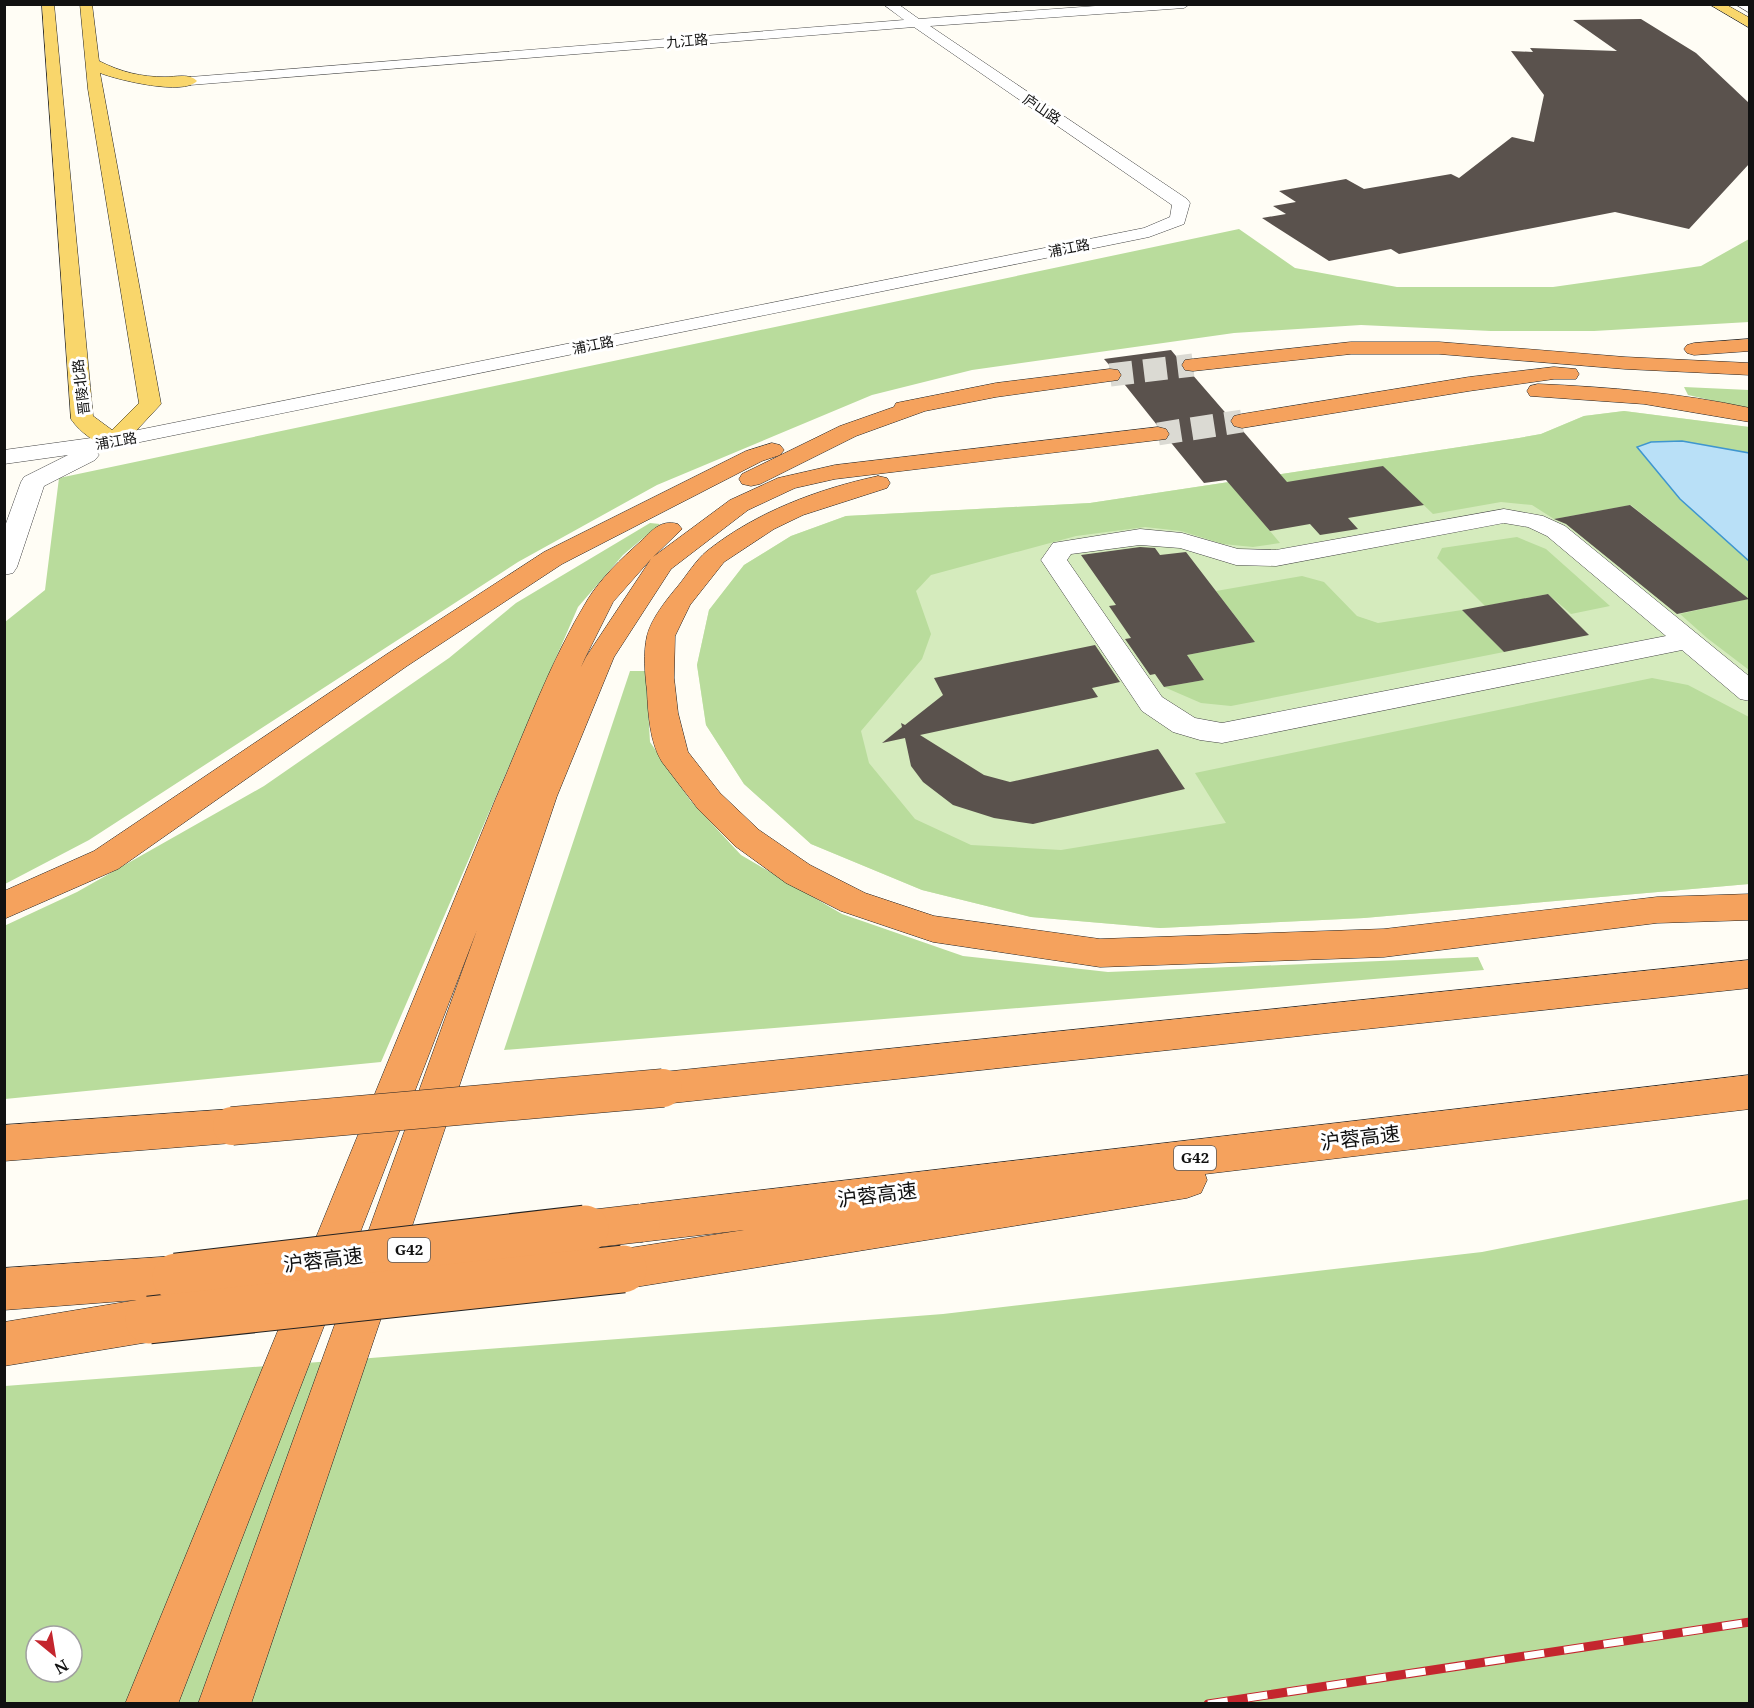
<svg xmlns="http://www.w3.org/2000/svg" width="1754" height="1708" viewBox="0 0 1754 1708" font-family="'Noto Serif','Noto Sans SC',serif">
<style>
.green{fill:#d5ebbd}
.forest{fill:#b9dc9c;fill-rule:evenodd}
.water{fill:#b9e0f7;stroke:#3f96cf;stroke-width:1.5}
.building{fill:#5a524d}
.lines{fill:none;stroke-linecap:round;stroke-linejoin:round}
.highway-tunnel{stroke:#dbdad3;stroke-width:23;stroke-dasharray:23 11;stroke-linecap:butt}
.minor-casing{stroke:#444;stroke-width:1}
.major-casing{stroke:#222;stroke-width:1}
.highway-casing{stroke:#222;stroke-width:1}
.minor{fill:#fff;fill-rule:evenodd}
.major{fill:#f9d66b;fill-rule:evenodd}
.highway{fill:#f5a25d;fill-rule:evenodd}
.rail-casing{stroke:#c4262e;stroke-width:9}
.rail{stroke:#fff;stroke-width:7;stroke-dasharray:20;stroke-linecap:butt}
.highway-bridge-far1-casing{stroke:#222;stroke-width:39;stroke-linecap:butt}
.highway-bridge-casing{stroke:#222;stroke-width:49;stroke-linecap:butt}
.highway-bridge-far1{stroke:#f5a25d;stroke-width:38}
.highway-bridge{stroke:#f5a25d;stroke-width:47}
.labels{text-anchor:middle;stroke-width:6;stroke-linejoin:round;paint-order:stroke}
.far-street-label{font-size:14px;fill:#111;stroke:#fff}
.shield{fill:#fff;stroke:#585858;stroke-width:1.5}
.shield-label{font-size:15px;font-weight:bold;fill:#111}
.near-street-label{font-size:20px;fill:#111;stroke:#fff}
</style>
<rect width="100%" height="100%" fill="#fffdf5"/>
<path class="green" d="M1624,411L1749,427V884L1364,918L1160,928L1031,917L922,890L811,844L744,784L706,725L697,665L709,610L744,565L791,536L846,516L1090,503L1519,438L1541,434L1584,416Z"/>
<g class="forest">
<path d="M1239,229L1295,268L1397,287H1553L1701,266L1749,239V322L1594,331H1491L1361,325L1234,333L972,370L872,395L657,485L518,562L89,840L5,884V622L45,590L59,478Z"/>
<path d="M1684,387L1749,390V409L1688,395Z"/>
<path d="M1624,411L1749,427V453L1682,441L1680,499L1749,561V670L1707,638L1680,614L1748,599L1631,505L1554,519L1532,505L1501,502L1433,514L1383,466L1249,506L1280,543L1253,547L1223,544L1181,531L1145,527L1076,536L931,575L916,591L931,634L922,659L861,731L869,763L915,819L971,845L1061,850L1226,823L1195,773L1652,678L1688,685L1749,717V884L1364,918L1160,928L1031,917L922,890L811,844L744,784L706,725L697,665L709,610L744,565L791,536L846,516L1090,503L1519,438L1541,434L1584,416Z"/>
<path d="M650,523L660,524L623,555L578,607L381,1062L5,1099L4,926L77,892L264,786L449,658L516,603Z"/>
<path d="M1517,537L1546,549L1610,606L1571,614L1548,594L1485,606L1437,558L1442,548Z"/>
<path d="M1302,576L1324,582L1357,616L1378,623L1462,610L1504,652L1231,706L1201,703L1164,687L1204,680L1187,655L1255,642L1216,591Z"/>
<path d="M630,671H646L650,742L690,800L741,855L842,914L963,956L1108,972L1478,957L1484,970L504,1050Z"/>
<path d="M1749,1199V1703L5,1704V1386L943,1314L1482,1252ZM36,1636H72V1672H36Z"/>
</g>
<path class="water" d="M1682,441L1749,453V561L1680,499L1637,447L1651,442Z"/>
<g class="building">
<path d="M1641,19L1696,53L1749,103V164L1689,229L1615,212L1399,254L1391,249L1329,261L1262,218L1286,214L1273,206L1296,202L1279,191L1346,179L1364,189L1451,174L1459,178L1512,137L1534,142L1544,95L1511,51L1533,52L1530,48L1617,51L1573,20Z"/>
<path d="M1171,350L1181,362L1180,366L1183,371L1191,373L1230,418L1229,422L1232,427L1242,430L1287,482L1383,466L1424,505L1348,518L1358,529L1320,535L1310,524L1270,531L1226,480L1204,483L1168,439L1171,433L1168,428L1157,425L1121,380L1123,374L1120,369L1111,367L1104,359Z"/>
<path d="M1630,505L1672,538L1749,599L1677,614L1566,524L1554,519Z"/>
<path d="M1140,547L1155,548L1160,555L1186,552L1255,642L1187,655L1204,680L1164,687L1155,674L1150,675L1125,639L1131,638L1109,606L1116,605L1081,555Z"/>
<path d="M1548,594L1589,635L1504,652L1462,610Z"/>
<path d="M1095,645L1120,682L1092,688L1098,697L920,735L984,775L1010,782L1158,749L1185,789L1033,824L994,818L953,805L923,782L911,766L905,738L882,743L902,727L901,723L905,725L943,695L934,678Z"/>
</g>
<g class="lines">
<g class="highway-tunnel">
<path d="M1110,375L1193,365"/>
<path d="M1158,434L1242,421"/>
</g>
<defs>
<g id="minor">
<path d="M883,4H898L919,19L1123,4H1190L1184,8L930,26L1187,199L1190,203L1184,224L1149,237L96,451L99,455L95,460L44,486L17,567L13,573L4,575V529L21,482L24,477L68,455L4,464V450L113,435L1144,228L1170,217L1172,205L914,27L190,85L183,81L190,77L904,20Z"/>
<path d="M1735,4H1750V13Z"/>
<path d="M1504,509L1543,516L1565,526L1750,677V701L1740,699L1682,650L1222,743L1200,740L1173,732L1142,711L1041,560L1053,543L1140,529L1182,533L1238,549L1276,550ZM1504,523L1528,527L1547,536L1666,636L1222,723L1195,718L1162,697L1067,560L1071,554L1140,545L1180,548L1236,565L1276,566Z"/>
</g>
<g id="major">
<path d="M42,4H54L93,416L112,430L139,403L88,89L80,4H92L99,61C121,72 141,77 165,77C175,77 190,73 197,81C184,96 118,80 100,73L161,404L121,447C104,451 80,433 71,419Z"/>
<path d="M1709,4H1725L1750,18V28Z"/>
</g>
<g id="highway">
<path d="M1750,339V351L1694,355L1687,353L1684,349L1687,345L1694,343Z"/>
<path d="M1351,342H1439L1625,357L1750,363V375L1625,369L1439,354H1351L1193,371L1185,370L1182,365L1185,360L1193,359Z"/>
<path d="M1554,367L1576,369L1579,374L1576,379H1554L1469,391L1242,428L1234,426L1231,421L1234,416L1242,414L1469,377Z"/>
<path d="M1110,369L1118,370L1121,375L1118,380L996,397L925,411L856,436L760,484L751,486L742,484L739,479L742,474L840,426L894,407L896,403L996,383Z"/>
<path d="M1538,384C1609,387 1680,393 1750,408V422L1644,404L1530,396L1527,391L1530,386Z"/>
<path d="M1158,427L1166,429L1169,434L1166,439L835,479L795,488L748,510L671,569L614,657L557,796L251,1704H198L477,930L178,1704H125L496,798C525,732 550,661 588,599C601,578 621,559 640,542C652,531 660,519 678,524L682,529L653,557L730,500L778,478L835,465ZM651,559L586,657L581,667L585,658L613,602Z"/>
<path d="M772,443L780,445L784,450L780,455L762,461L562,564L407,666L118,869L4,919V891L94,851L387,654L544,552L746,451Z"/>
<path d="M878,476L887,478L890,483L887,488L803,515L774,529L724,562L690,605L675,636L674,678L678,713L688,752L720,793L759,830L810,865L865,893L934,916L1100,939L1384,929L1657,897L1750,894V920L1657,923L1384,957L1100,967L933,942L841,911L786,883L735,846L698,809L662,762C650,743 648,714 647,691C645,675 643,653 647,636C651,619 667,599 678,586C687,575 696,560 707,551C756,512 818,489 878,476Z"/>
<path d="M1750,960V988L663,1104L649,1100L644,1088L649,1076L663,1072Z"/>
<path d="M1750,1075V1109L1205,1174L1207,1180L1201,1193L1187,1198L623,1289L608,1283L602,1269L608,1255L623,1249L744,1230L641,1242L626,1237L620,1223L626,1209L641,1204Z"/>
<path d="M232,1109L246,1114L252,1126L246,1138L232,1143L4,1161V1125Z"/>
<path d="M176,1256L191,1262L198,1277L191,1292L176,1298L151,1299L165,1305L171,1320L165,1335L149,1342L4,1366V1322L137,1300L4,1310V1268Z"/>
</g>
</defs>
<use href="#minor" class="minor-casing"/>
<use href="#major" class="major-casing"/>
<use href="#highway" class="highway-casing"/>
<use href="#minor" class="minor"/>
<use href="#major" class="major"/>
<use href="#highway" class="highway"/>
<defs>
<path id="rail" d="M1208,1704L1750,1622"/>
</defs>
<use href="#rail" class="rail-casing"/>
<use href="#rail" class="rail"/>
<defs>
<g id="highway-bridge-far1">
<path d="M232,1126L663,1088"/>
<path d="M572,1231L641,1223"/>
</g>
<g id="highway-bridge">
<path d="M176,1277L585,1229"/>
<path d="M149,1320L623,1269"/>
</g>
</defs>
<use href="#highway-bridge-far1" class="highway-bridge-far1-casing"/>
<use href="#highway-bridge" class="highway-bridge-casing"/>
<use href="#highway-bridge-far1" class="highway-bridge-far1"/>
<use href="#highway-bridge" class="highway-bridge"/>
</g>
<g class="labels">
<g class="far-street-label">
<text transform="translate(687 41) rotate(-5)" y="5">九江路</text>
<text transform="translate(1042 109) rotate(34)" y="5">庐山路</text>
<text transform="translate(1069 248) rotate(-11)" y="5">浦江路</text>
<text transform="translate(593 345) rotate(-11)" y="5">浦江路</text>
<text transform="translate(81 387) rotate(-97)" y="5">晋陵北路</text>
<text transform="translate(116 441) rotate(-10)" y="5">浦江路</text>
</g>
<g class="shield">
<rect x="1174" y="1146" width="42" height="24" rx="4.5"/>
<rect x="388" y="1238" width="42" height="24" rx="4.5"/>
</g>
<g class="shield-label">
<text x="1195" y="1163">G42</text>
<text x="409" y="1255">G42</text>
</g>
<g class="near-street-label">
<text transform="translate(1360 1138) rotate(-7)" y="7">沪蓉高速</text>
<text transform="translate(877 1195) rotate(-7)" y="7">沪蓉高速</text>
<text transform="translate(323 1260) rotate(-7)" y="7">沪蓉高速</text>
</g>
</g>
<rect width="1754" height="1708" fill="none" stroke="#111111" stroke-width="12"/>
<g transform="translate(54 1654) rotate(150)"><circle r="28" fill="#ffffff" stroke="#a0a0a0" stroke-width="1.5"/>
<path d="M0-4.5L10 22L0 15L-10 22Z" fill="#c4262e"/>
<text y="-9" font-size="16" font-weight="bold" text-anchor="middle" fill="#111111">N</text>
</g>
</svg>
